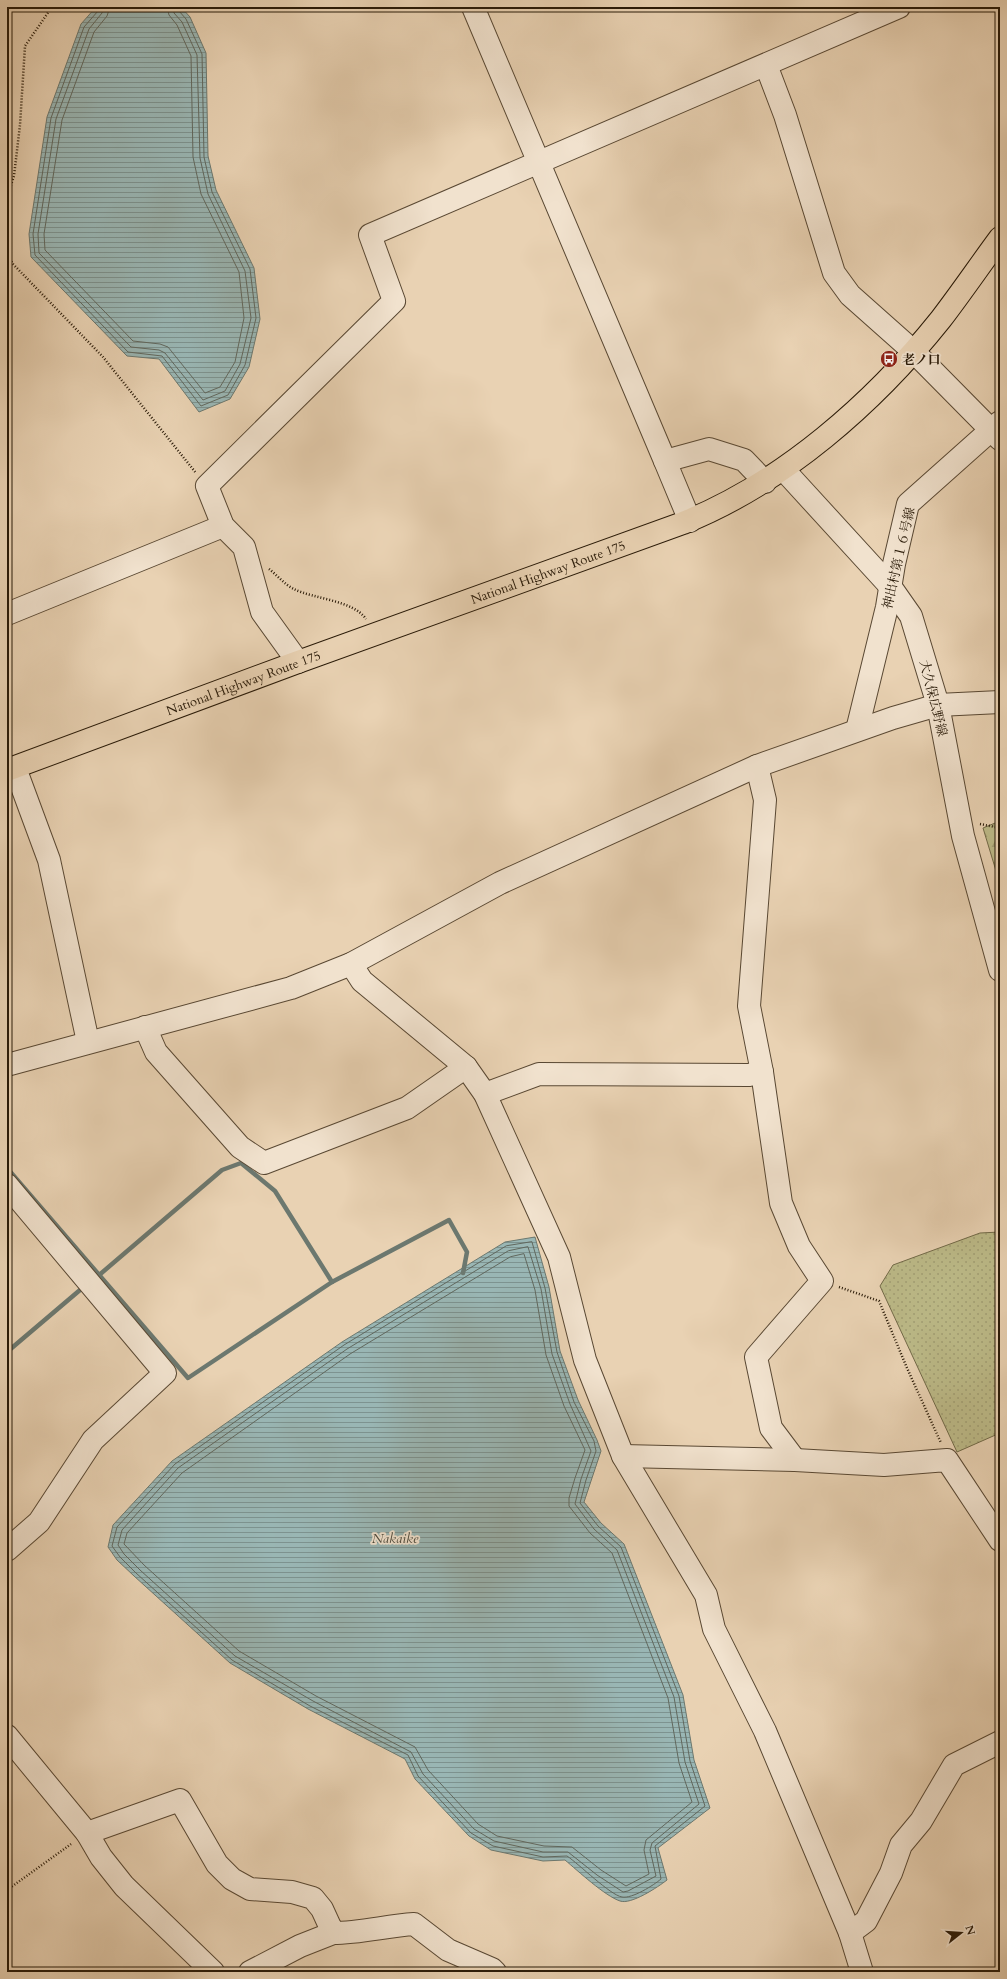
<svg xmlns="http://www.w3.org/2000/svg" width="1007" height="1979" viewBox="0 0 1007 1979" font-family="Cardo,'Noto Serif JP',serif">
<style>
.forest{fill:url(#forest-firs);stroke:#726a48}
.park{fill:url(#park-dots);stroke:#726a48}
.water{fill:url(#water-rules);stroke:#6c786f}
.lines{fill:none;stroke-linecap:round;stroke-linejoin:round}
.shore{stroke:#61685e;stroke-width:1}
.stream{stroke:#6c786f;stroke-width:4.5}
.minor-casing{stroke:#594833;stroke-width:24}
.highway-casing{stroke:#291a08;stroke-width:24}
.path{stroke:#291a08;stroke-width:2.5;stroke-dasharray:1 2;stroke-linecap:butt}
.minor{stroke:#f1e2ce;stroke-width:22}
.highway{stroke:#e9d2b3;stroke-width:22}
.labels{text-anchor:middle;stroke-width:3.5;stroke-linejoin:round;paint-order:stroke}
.poi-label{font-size:13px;font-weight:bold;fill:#291a08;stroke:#f1e2ce;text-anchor:start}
.street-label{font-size:13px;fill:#291a08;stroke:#f1e2ce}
.water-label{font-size:14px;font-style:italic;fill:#4b493c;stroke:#f1e2ce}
</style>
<defs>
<pattern id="forest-firs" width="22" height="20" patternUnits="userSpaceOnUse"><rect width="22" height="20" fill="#bcba88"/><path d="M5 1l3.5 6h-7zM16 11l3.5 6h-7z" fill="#a29f74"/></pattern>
<pattern id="park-dots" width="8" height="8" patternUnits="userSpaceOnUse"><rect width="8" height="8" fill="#bcba88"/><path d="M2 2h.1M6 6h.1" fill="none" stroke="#a29f74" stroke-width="1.8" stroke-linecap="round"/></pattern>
<pattern id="water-rules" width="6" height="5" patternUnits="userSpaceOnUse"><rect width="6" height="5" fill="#99b6b4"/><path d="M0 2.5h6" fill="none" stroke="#7d9390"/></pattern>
</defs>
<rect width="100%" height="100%" fill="#e9d2b3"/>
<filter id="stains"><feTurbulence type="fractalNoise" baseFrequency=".005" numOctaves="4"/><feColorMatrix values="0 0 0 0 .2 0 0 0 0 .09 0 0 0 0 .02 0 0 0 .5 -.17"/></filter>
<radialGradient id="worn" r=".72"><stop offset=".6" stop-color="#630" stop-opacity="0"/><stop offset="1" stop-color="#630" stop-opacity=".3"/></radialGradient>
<path class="forest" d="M1000,821V884L983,828Z"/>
<path class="park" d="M1000,1232V1433L957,1452L880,1286L893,1265L980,1233Z"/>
<g class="water">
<path d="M96,7H181L190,17L206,53L208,156L216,190L254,268L260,319L249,367L230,399L199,412L159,359L127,356L31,257L29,234L47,117L81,24Z"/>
<path d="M535,1237L549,1287L560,1351L578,1400L597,1440L601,1451L584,1502L601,1523L624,1544L683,1695L694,1760L710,1808L658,1848L667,1880C658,1887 631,1905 620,1901C605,1896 578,1871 565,1860L543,1861L491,1850L469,1836L415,1779L405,1759L308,1709L230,1663L134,1576L117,1560L108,1547L113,1525L172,1461L342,1342L505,1242Z"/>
</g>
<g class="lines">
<g class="shore">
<path d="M99,7L98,11L84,27L51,118L33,234L35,255L128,352L162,356L201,406L228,395L245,365L256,318L250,269L212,192L204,157L202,54L186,19L179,11L178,7"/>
<path d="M104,7L102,13L89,29L56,119L38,234L39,253L131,347L159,350L165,353L203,400L225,391L240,364L251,318L245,271L208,194L200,158L197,55L182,22L174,13L173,7"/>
<path d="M110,7L107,16L94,32L62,120L44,234L45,250L133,341L160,344L168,347L205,393L220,387L235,362L244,318L239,272L201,194L193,157L191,56L177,25L169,15L167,7"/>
<path d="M532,1242L545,1288L557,1352L574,1402L594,1441L596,1451L586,1480L580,1503L598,1526L621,1547L679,1696L690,1761L705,1806L655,1846L661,1879C654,1885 632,1899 622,1897C610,1895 579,1864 567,1856L543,1857L493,1846L471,1833L418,1776L408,1755L310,1706L232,1660L136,1573L120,1557L112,1546L117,1527L175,1464L344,1345L506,1246Z"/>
<path d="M528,1247L541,1289L552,1354L570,1404L591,1451L581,1479L575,1504L594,1529L617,1550L674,1697L685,1762L699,1804L652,1843L650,1850L656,1876L628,1891L623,1892L597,1875L568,1852H543L494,1841L474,1829L423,1774L411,1752L313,1701L235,1656L140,1570L124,1554L118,1545L122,1530L178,1468L347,1349L508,1251Z"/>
<path d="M524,1254L535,1290L546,1355L564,1406L585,1450L575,1478L569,1498V1506L590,1533L612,1553L668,1698L679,1763L692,1802L646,1840L644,1850L649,1874L626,1886L601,1870L572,1847L544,1846L497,1836L478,1824L428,1770L415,1747L316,1696L239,1651L144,1565L124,1544L127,1533L182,1473L350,1354L510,1257Z"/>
</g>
<g class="stream">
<path d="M7,1168L188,1378L332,1282L449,1220L467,1252L463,1273"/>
<path d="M98,1276L222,1170L241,1163L275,1191L332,1282"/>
<path d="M7,1352L80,1290"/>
</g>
<defs>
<g id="minor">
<path d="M473,7L665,461L709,449L744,460L765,482"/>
<path d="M766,65L785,115L834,273L850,295L913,351L1000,439"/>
<path d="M665,461L690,521"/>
<path d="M783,469L890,586L911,616L938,705L963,836L1000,970"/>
<path d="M7,614L223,526"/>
<path d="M298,662L262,612L244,547L223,526L207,486L394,301L370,235L899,7"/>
<path d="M857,730L887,607L894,564L908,504L1000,422"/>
<path d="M757,766L765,800L749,1006L762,1072L781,1203L799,1246L822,1281L756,1357L771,1428L795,1460"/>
<path d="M15,768L49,860L88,1042"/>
<path d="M351,964L362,981L466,1067L485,1094L559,1257L585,1360L623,1456L706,1595L714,1629L765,1731L850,1933L862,1972"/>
<path d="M145,1027L156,1052L240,1147L264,1163L407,1108L466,1067"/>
<path d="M7,1065L291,988L351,964L500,883L757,766L893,718L938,705L1000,702"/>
<path d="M485,1094L539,1074L749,1075L762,1072"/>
<path d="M7,1185L165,1373L93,1440L39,1522L7,1550"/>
<path d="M623,1456L795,1460L884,1465L947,1460L1000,1540"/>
<path d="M7,1736L87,1833L101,1857L124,1886L213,1972"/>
<path d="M87,1833L180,1800L217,1864L232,1879L250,1889L292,1892L313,1898L322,1909L333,1933C360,1933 386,1926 414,1924L448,1950L492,1969L495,1972"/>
<path d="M850,1933L866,1921L891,1873L901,1845L921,1821L954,1765L1000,1742"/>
<path d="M250,1972L300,1946L333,1933"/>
</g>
<g id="highway">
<path id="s1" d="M7,770L298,662L683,523C783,483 874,403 941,319C961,293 980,265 1000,238"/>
</g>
</defs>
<use href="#minor" class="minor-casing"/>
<use href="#highway" class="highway-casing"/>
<g class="path">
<path d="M7,197L14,176L20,125L25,46L52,7"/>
<path d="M7,247L12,263L103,357L196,473"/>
<path d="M269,569C277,575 285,585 294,589C313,599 353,600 366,619"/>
<path d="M980,824L1000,828"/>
<path d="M839,1287L879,1301L907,1368L941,1443"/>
<path d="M7,1890L71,1844"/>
</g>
<use href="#minor" class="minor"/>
<use href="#highway" class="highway"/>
</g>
<defs>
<symbol id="bus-disc" viewBox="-11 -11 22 22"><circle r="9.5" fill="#8f2418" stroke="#f1e2ce"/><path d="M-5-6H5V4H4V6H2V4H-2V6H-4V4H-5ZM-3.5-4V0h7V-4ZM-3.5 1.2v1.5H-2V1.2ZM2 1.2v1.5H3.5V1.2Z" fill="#fff"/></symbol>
</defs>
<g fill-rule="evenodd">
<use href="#bus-disc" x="879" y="349" width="20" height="20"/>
</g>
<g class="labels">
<g class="poi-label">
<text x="902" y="364">老ノ口</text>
</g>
<g class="street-label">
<text transform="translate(898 558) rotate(-77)" y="5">神出村第１６号線</text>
<text dy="5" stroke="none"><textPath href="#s1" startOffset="576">National Highway Route 175</textPath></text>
<text dy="5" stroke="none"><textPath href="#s1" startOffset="252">National Highway Route 175</textPath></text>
<text transform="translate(934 698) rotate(76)" y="5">大久保広野線</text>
</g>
<g class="water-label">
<text x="395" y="1543">Nakaike</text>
</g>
</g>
<rect width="1007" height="1979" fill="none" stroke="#e9d2b3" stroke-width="24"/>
<rect x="8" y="8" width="991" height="1963" fill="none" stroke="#291a08" stroke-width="2"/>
<rect x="12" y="12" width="983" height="1955" fill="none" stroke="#291a08"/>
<g transform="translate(961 1933) rotate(73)" stroke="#f1e2ce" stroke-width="3" paint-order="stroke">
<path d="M0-3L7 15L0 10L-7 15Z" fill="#291a08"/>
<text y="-6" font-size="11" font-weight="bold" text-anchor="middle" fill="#291a08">N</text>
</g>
<rect width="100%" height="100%" filter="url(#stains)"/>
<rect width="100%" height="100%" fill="url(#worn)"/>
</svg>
